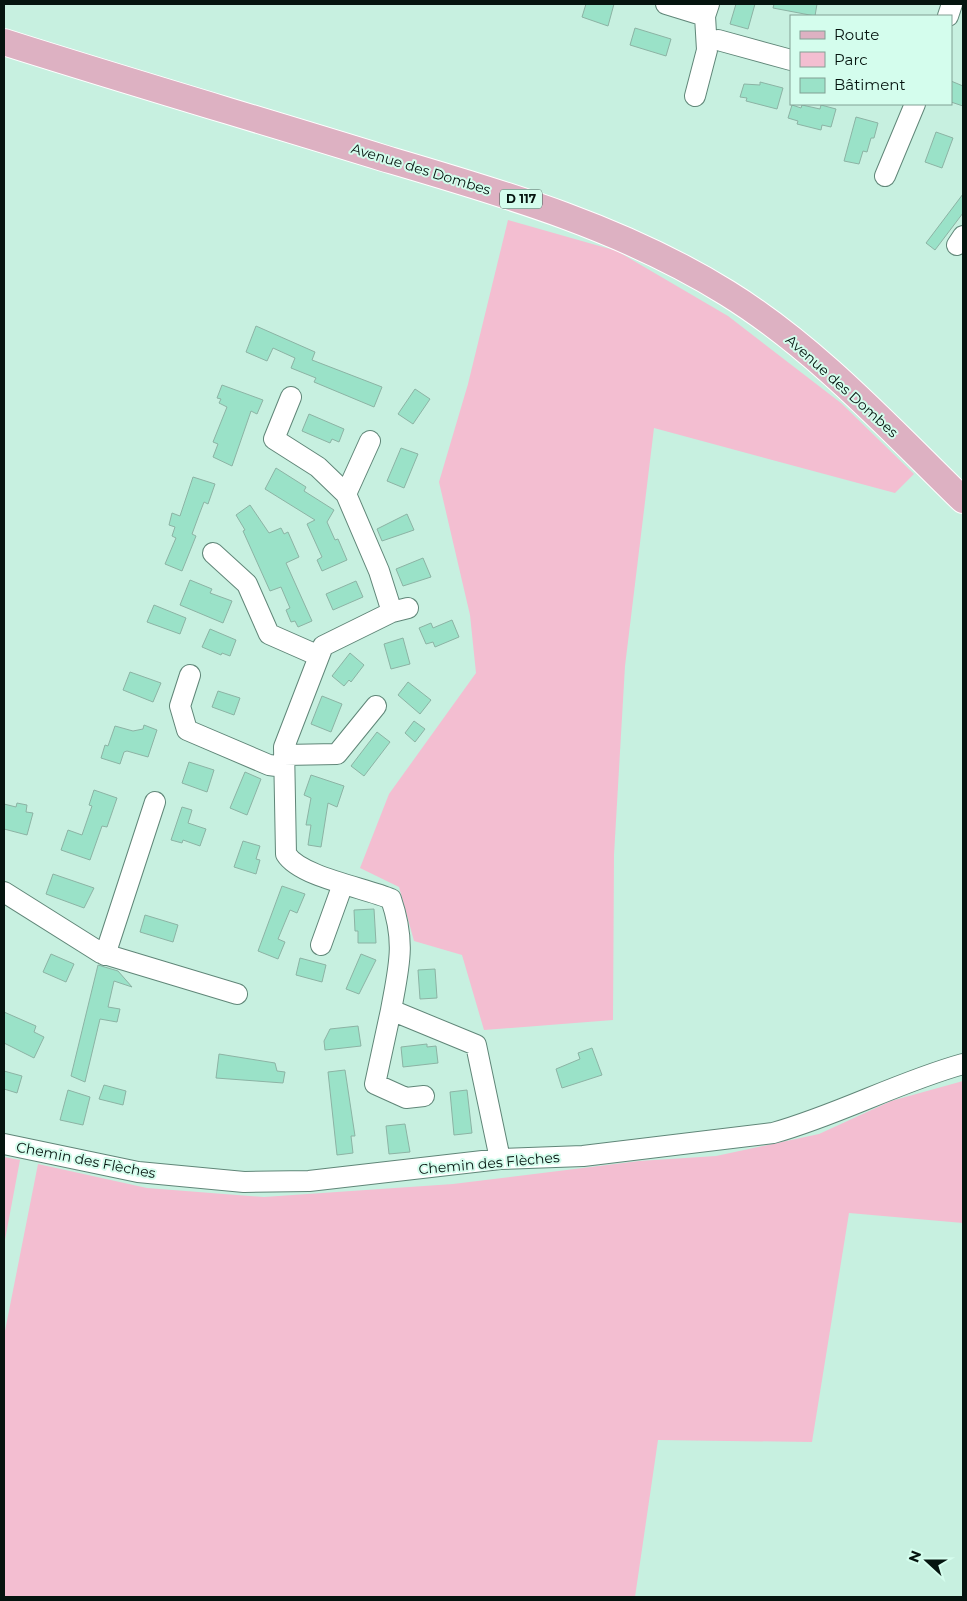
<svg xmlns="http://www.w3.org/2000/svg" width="967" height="1601" font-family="Montserrat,sans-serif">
	<rect width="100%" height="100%" fill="#c7f0e0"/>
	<path fill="#f3bed1" d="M508,220L617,251L728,316L841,403L914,474L895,493L654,428L625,666L614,855L613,1020L484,1030L462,955L414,941L399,887L360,868L389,794L476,673L470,615L439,482L468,384Z
		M963,1081V1223L849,1213L812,1442L658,1440L635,1597H4V1336L38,1164L147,1188L264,1197L453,1184L639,1161L716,1156L819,1134L891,1101Z
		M4,1157L20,1160L4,1245Z"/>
	<path fill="#9ae2c8" stroke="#8cb3a4" d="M586,4H614L608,26L582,17Z
		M736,4H755L748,29L730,24Z
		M774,4H817L815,16L773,8Z
		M635,28L671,39L666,56L630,45Z
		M951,81L963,86V106L951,102Z
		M760,82L783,88L777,109L746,101L747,98L740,97L744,84L760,85Z
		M792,105L801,108L802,105L820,109L821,105L836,109L831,127L822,125L821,130L797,124L798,121L788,118Z
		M856,117L878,123L874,138H871L867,152L863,151L859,164L844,161Z
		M936,132L953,138L942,168L925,162Z
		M963,194V213L935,250L926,243Z
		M256,326L315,352L312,360L382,387L374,407L314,382L316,378L291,368L295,358L273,348L267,361L246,352Z
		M222,385L263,400L257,414L251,411L232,466L213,457L218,444L213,442L227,407L219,403L221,399L217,398Z
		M415,389L430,399L413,424L398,414Z
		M309,414L344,429L339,442L332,439L330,443L302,431Z
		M401,448L418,454L404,488L387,481Z
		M276,468L306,487L304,491L334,510L327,522L335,540L338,539L347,560L322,571L317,560L322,557L307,524L315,520L265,489Z
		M193,477L215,484L208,504L204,502L199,515L192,534L196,536L182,571L165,564L176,538L172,536L175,527L169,525L172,513L180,516Z
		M250,505L269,533L281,528L284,534L288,532L299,557L286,563L312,621L298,627L295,621L291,622L286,610L290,608L281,587L270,591L243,531L245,530L236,515Z
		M407,514L414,530L382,541L377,529Z
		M423,558L431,577L403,586L396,569Z
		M190,580L212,589L210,593L232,601L223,623L180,605Z
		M356,581L363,597L333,610L326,594Z
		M154,605L186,618L180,634L147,622Z
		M452,620L459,637L435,647L433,642L426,644L419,628L431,623L433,628Z
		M210,629L236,640L230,656L222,653L221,655L202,647Z
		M403,638L410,664L391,669L384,644Z
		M350,653L364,665L351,682L349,680L344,686L332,676Z
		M130,672L161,683L153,702L123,690Z
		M408,682L431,700L420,714L398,695Z
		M218,691L240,698L234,715L212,707Z
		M322,696L342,704L331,732L311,724Z
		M414,721L425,729L415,742L405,733Z
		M144,725L157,730L148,757L127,751L124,752L120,764L101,758L105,745L108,746L115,726L133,731L143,729Z
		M377,732L390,742L364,776L351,766Z
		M189,762L214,770L207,792L182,783Z
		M245,772L261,779L247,815L230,808Z
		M311,775L344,786L337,807L328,803L321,847L308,845L311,825H306L311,798L304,795Z
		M94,790L117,798L107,827L102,826L90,860L61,850L68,830L82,835L92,806L89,805Z
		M17,803L27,805L26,812L33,813L27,835L4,829V804L16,807Z
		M182,807L192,810L188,823L206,829L200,846L183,840L182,843L171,840Z
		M243,841L260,846L256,859L260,860L256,874L234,867Z
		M53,874L94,888L84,908L46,894Z
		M282,886L305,894L297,913L290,910L278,939L285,942L278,959L258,951Z
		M374,909L376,943H358V931H355L354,910Z
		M145,915L178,925L173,942L140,932Z
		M51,954L74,964L66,982L43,972Z
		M361,954L376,960L359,994L346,989Z
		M300,958L326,965L322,982L296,975Z
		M98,965L118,971L132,987L114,981L108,1007L120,1009L117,1022L100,1019L85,1082L71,1076Z
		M435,969L437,998L420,999L418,970Z
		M4,1012L36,1026L34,1032L44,1037L34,1058L4,1043Z
		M358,1026L361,1046L325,1050L324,1041L330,1029Z
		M427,1044V1047L436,1046L438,1063L403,1067L401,1047Z
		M592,1048L602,1075L562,1088L556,1069L580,1059L578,1053Z
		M219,1054L275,1063L277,1071L285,1072L283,1083L216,1078Z
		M345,1070L355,1136H351L353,1153L337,1155L328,1072Z
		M4,1071L22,1076L17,1093L4,1089Z
		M104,1085L126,1091L123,1105L99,1099Z
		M68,1090L90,1097L83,1125L60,1120Z
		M467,1090L472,1133L454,1135L450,1092Z
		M405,1124L410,1152L389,1154L386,1126Z"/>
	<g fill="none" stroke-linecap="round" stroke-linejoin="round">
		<g stroke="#608678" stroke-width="22">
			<path id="minor" d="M666,4L705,16
				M948,16L952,4
				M707,42L718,40L791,60
				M695,96L707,50L705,16L709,4
				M885,176L915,104
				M957,245L963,236
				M291,397L274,439L318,467L346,494L379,571L392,612
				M346,494L370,441
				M213,553L247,584L269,634L319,656
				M408,608L392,612L323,646L284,747L286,854C300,877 366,888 391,899C406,943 399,966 391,1010L476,1045L500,1159
				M190,675L180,706L187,730L269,765L284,767
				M284,755L337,754L376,706
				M4,892L101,953L237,994
				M321,945L343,884
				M105,955L155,802
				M391,1010L375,1084L406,1098L424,1096
				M4,1144L138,1172L244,1182L309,1181L500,1159L583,1156L773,1133C838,1115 898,1082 963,1064"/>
		</g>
		<g stroke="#fff" stroke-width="28">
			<path id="major" d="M4,42C130,82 257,119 383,158C502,193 621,227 727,293C816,348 889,428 963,500"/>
		</g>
		<use href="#minor" stroke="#fff" stroke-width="20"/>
		<use href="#major" stroke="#ddb1c2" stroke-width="26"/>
	</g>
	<g text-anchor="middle" stroke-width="4" stroke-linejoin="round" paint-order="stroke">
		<rect fill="#d4fded" stroke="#435a52" stroke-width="1" x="500" y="189.5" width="42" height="19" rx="4"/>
		<g font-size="12" font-weight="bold" fill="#05140f">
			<text x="521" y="203">D 117</text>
		</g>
		<g font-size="14" fill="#05140f" stroke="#d4fded">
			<text transform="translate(421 169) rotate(17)" y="5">Avenue des Dombes</text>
			<text transform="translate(842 386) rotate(42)" y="5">Avenue des Dombes</text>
			<text transform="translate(86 1160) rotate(11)" y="5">Chemin des Flèches</text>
			<text transform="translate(489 1163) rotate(-5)" y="5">Chemin des Flèches</text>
		</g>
	</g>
	<rect width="967" height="1601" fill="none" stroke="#05140f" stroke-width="10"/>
	<rect x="790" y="15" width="162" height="90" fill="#d4fded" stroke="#81a094"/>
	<rect x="800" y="31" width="25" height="8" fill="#ddb1c2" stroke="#81a094"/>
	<text x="834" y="40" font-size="15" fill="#05140f">Route</text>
	<rect x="800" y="52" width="25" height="15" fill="#f3bed1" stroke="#81a094"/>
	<text x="834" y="65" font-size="15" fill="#05140f">Parc</text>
	<rect x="800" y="78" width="25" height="15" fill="#9ae2c8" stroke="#81a094"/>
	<text x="834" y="90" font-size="15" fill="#05140f">Bâtiment</text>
	<g transform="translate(927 1561) rotate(291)" stroke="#d4fded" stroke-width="4" paint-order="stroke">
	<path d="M0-4L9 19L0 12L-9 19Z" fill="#05140f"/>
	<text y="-8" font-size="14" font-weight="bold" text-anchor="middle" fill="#05140f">N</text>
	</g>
</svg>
